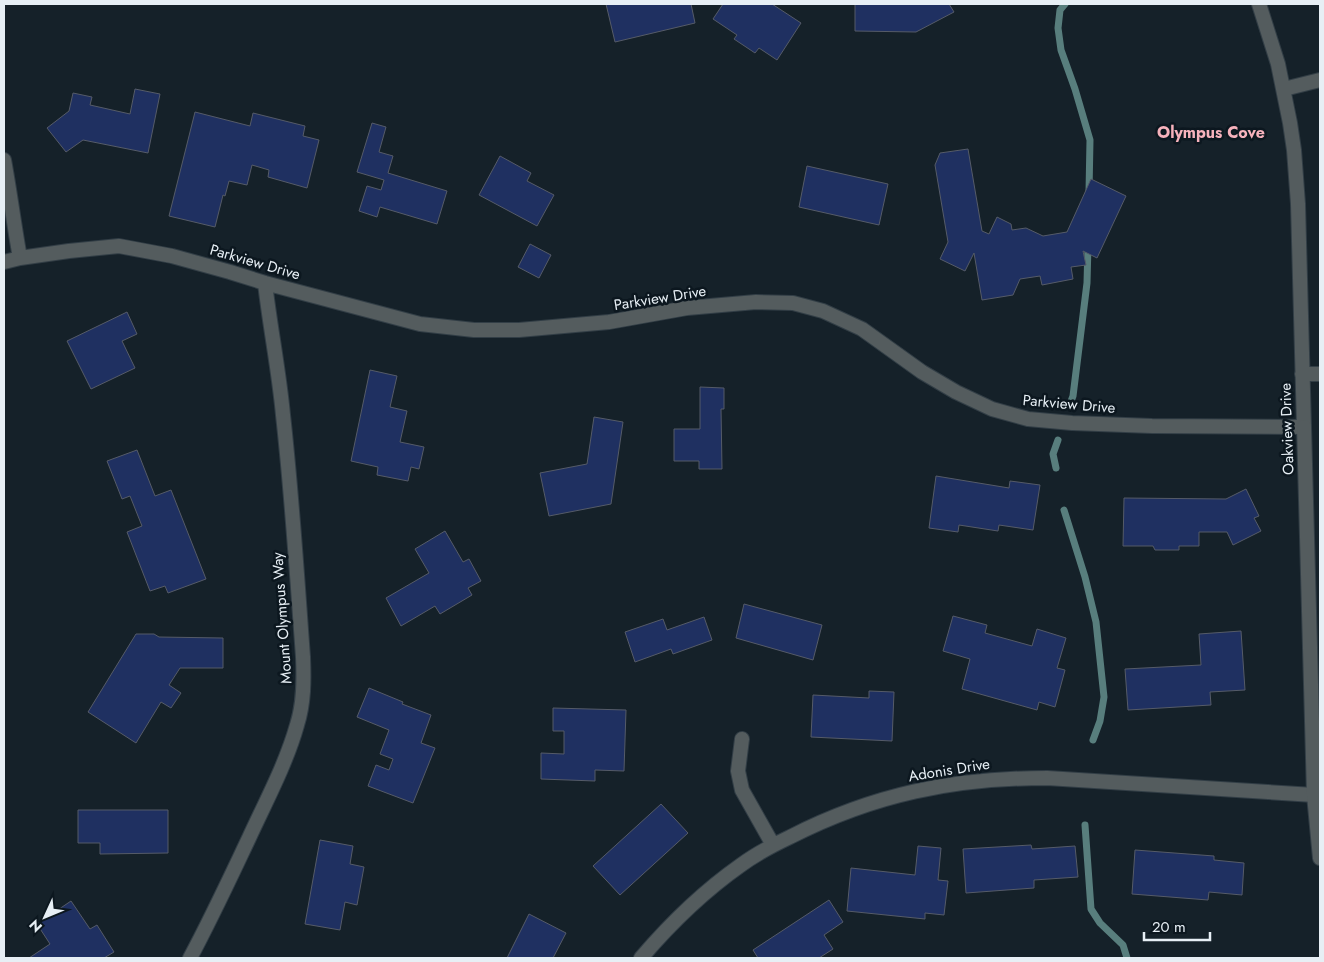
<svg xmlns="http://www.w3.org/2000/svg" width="1324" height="962" font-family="Jost,sans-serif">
	<rect width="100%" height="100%" fill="#152129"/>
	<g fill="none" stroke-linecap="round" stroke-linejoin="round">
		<path stroke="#587e7d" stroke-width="7" d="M1065,4L1060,10L1058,28L1061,50L1075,89L1090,140L1089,192
			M1070,404L1073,396L1087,283L1088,245
			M1056,468L1053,454L1058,440
			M1064,510L1085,577L1096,622L1104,697L1100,721L1093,740
			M1085,825L1091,909L1100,923L1123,945L1127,958"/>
	</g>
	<path fill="#1f3061" stroke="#555b68" d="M606,4H691L695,23L615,42Z
		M723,4H772L801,23L777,60L759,48L755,53L734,39L737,35L713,19Z
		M855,4H949L954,12L916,32L855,31Z
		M135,89L160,94L148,153L83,140L66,152L47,128L69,111L73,93L92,97L90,105L130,114Z
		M195,112L250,126L253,113L305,126L303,136L319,140L307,188L268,177L269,170L252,165L247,185L229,181L225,196L223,195L215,227L169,216Z
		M372,123L386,127L379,152L393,156L388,173L447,191L437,224L380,207L377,217L359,211L367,186L381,190L384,180L357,172Z
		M968,149L982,231L989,234L997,217L1011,224L1012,230L1026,228L1043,236L1067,232L1091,179L1126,196L1097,258L1083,251L1086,265L1071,267L1073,279L1042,285L1040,276L1020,279L1013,295L982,300L974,253L965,271L940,259L948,242L935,165L940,153Z
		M500,156L531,173L527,181L554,195L537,226L479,195Z
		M807,166L888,184L879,225L799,207Z
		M530,244L551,255L539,278L518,267Z
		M127,312L137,334L122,341L135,368L91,389L67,341Z
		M370,370L397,376L390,407L407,411L400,442L424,447L419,469L411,467L408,481L377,475L378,467L351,461Z
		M700,387L724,388V409H721L722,469H699V461H674V429H700Z
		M594,417L623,422L611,504L549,516L540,473L587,464Z
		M137,450L155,496L171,490L206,579L168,593L165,586L150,591L127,532L142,526L130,496L122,499L107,461Z
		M936,476L1009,488L1010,481L1040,485L1033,530L999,525L998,531L959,525L958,532L929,528Z
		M1246,489L1259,516L1254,518L1261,531L1233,545L1227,532H1199V546H1179V550H1155L1153,546H1123L1124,498L1226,499Z
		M445,531L463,562L469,559L481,581L468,588L472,595L440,614L435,606L401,626L386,598L429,573L415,549Z
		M744,604L822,625L813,660L736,638Z
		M953,616L987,625L985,633L1032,646L1037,629L1066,638L1057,668L1065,670L1055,707L1039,702L1037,710L962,689L970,659L943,651Z
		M704,617L712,640L673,654L671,649L635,662L625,632L663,619L667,630Z
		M1241,631L1245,690L1210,692L1211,705L1128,710L1125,669L1201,665L1199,634Z
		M136,634H154L159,637L223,638V668H180L169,685L181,693L171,708L161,702L136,743L88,712Z
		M369,688L403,702L402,704L431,715L421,743L435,748L413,803L368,786L376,765L389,770L393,759L380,754L389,730L357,717Z
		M869,691L894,692L892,741L811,737L813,695L869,698Z
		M553,708L626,710L624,771L595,770V781L541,779V753L564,754V731H553Z
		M661,804L688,833L620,895L593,866Z
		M78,810H168V853L100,854V843H78Z
		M320,840L353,846L350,864L364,867L357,905L345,902L340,930L305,924Z
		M1031,845L1032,849L1075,846L1078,877L1034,880V888L966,893L963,849Z
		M918,846L941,848L938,880L948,881L944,915L925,913V919L847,911L851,868L915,875Z
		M1135,850L1214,856V860L1244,863L1242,895L1209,892L1208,900L1132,894Z
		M829,900L843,922L824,935L833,949L819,958H758L753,950Z
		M71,901L90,929L97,925L114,952L104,958H29L50,944L37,924Z
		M529,914L566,933L553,958H507Z"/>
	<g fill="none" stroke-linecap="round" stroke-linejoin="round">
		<g stroke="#323e46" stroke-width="16">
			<path id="minor" d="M1284,89L1320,80
				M4,160C10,192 14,225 20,258
				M4,262L20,258L69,251L119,246L172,256L230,272L265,283L420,324L474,330H519L609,322L687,308L756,302L793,303L823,311L862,329L922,372L956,392L992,409L1028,419L1072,423L1152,426L1304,427L1298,204L1294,150L1290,123L1278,64L1259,4
				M1302,374H1320
				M742,739L738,771L742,790L773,845
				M190,958C211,919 230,878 249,838C266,801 286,764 297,725C304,703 304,680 303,657C297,576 292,495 283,415C279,371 270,327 265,283
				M641,958C670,924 704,891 741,865C756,854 773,845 790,837C874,794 954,778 1047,778L1314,795"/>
		</g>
		<g stroke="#323e46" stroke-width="16">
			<path id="tertiary" d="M1304,427L1314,795L1320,858"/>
		</g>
		<use href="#minor" stroke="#545c5e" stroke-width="14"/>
		<use href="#tertiary" stroke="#545c5e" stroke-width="14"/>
	</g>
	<g text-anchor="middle" stroke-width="5" stroke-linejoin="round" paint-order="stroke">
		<g font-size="15" fill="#e7eff5" stroke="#0c171f">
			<text transform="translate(255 262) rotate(16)" y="5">Parkview Drive</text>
			<text transform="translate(660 298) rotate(-9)" y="5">Parkview Drive</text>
			<text transform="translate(1069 404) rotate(5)" y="5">Parkview Drive</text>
			<text transform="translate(1287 429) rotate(-92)" y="5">Oakview Drive</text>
			<text transform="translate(282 618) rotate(-94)" y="5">Mount Olympus Way</text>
			<text transform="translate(949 770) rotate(-9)" y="5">Adonis Drive</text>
		</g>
		<g font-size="16" font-weight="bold" fill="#f6b2bc" stroke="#0c171f">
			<text x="1211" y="138">Olympus Cove</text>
		</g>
	</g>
	<rect width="1324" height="962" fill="none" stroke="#e7eff5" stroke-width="10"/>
	<g transform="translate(45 917) rotate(226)" stroke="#0c171f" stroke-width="4" paint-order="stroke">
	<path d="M0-4L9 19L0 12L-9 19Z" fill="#e7eff5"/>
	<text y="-8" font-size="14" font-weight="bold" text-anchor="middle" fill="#e7eff5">N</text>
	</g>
	<path d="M1144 932v8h66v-8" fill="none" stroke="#e7eff5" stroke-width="2.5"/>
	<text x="1152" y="932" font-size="15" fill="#e7eff5" stroke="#0c171f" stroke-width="4" paint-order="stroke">20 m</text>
</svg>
